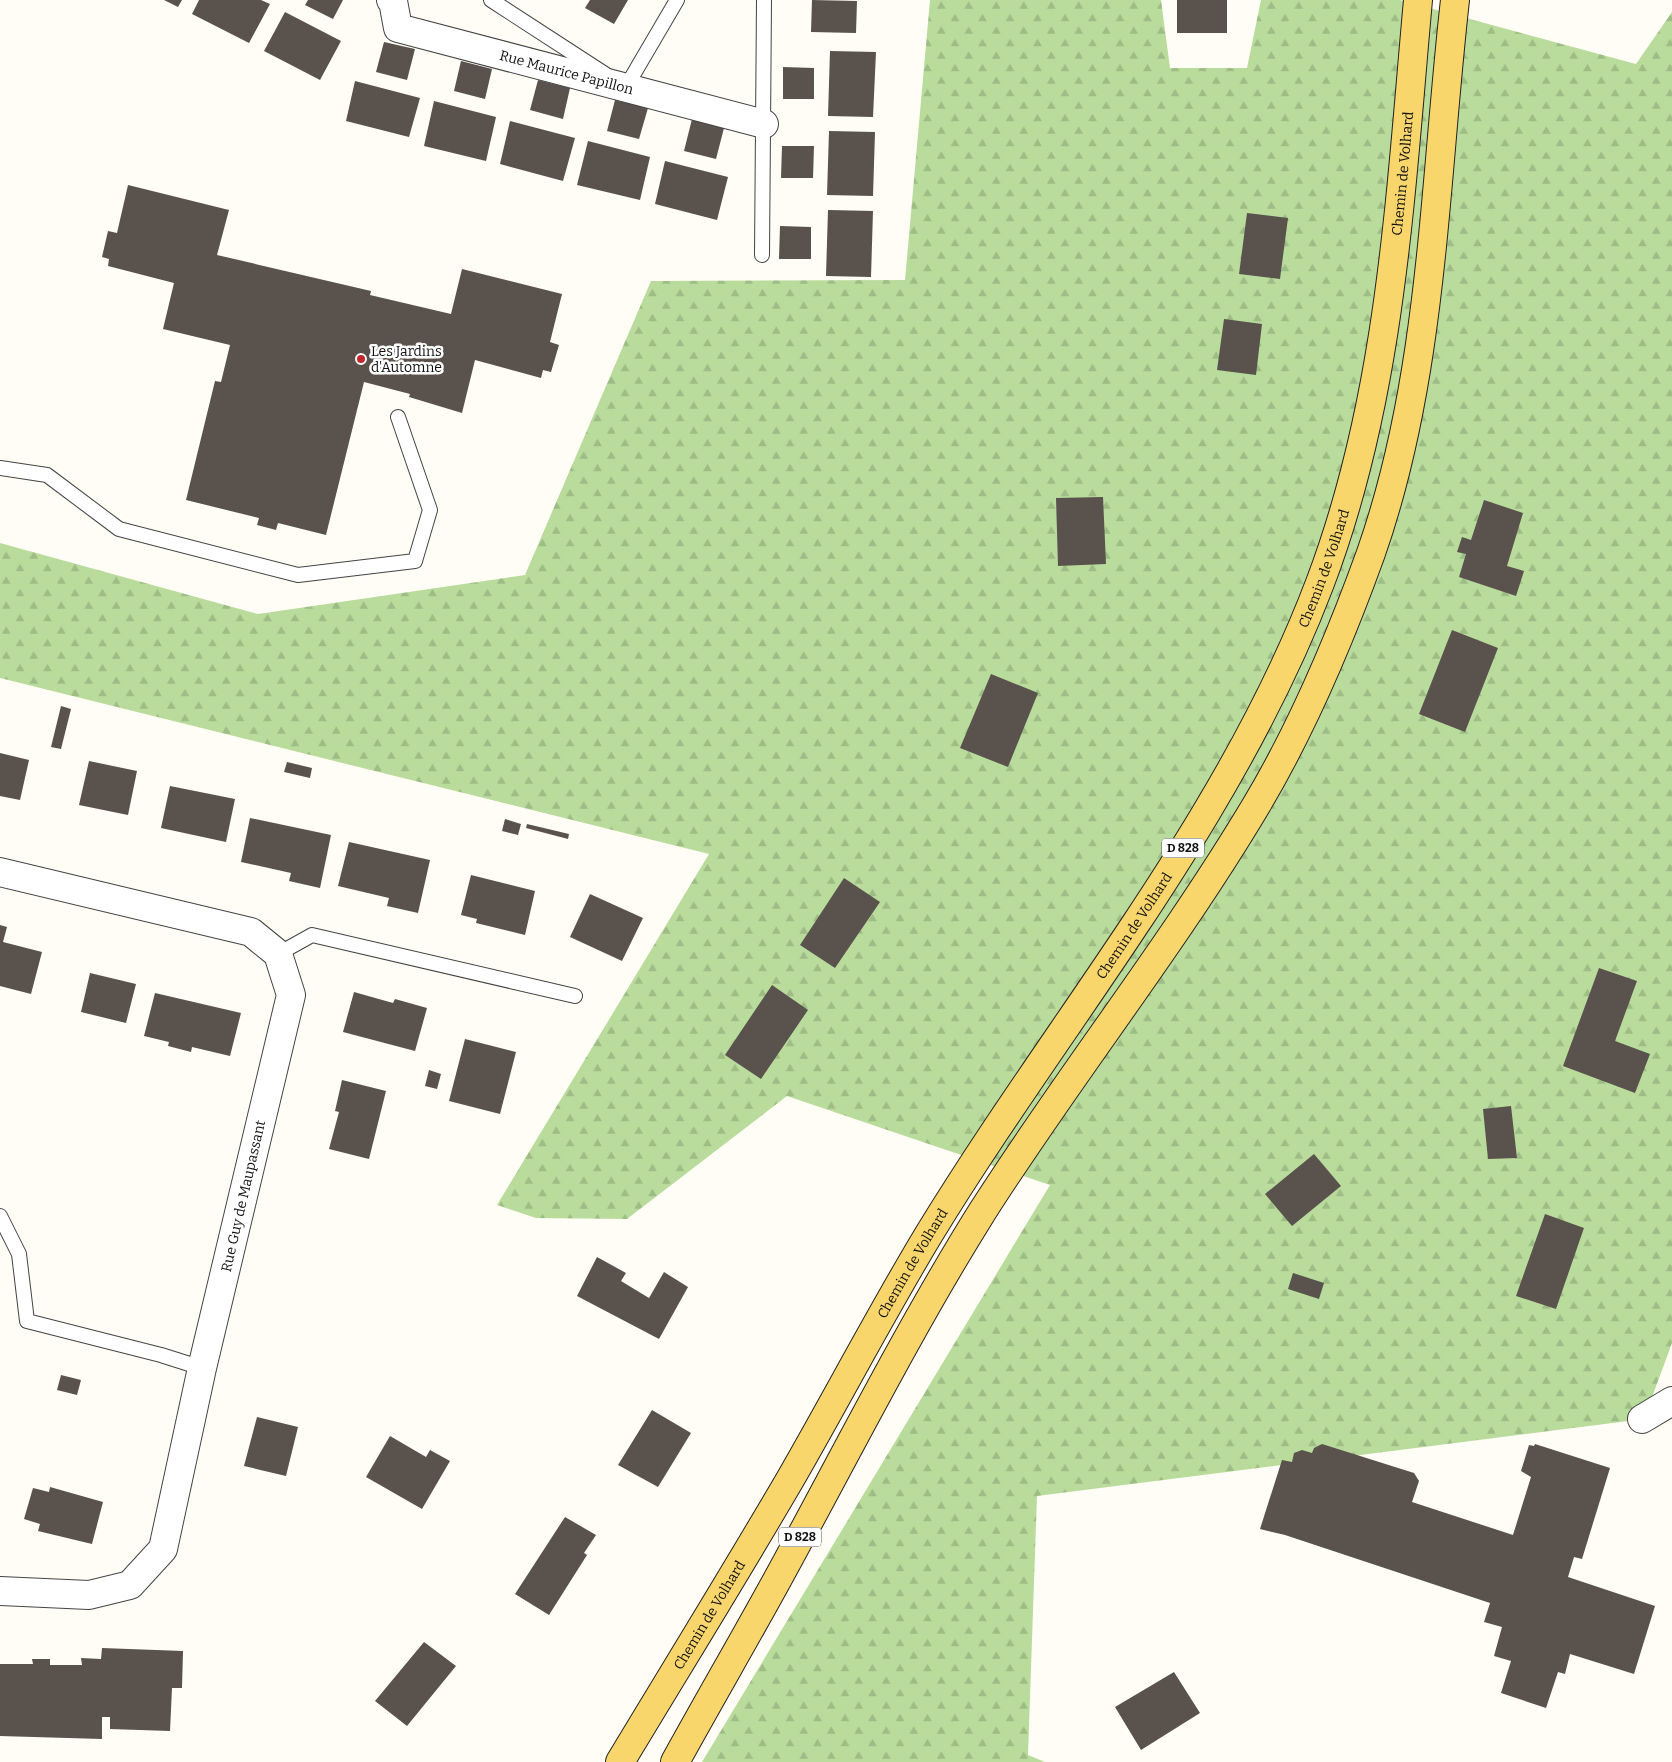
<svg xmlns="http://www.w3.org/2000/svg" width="1672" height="1762" font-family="Bitter,serif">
	<defs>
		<pattern id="forest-firs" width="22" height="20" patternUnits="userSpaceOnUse" patternTransform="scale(1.25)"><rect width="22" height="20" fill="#b9dc9c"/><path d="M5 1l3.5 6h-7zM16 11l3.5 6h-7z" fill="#9ebc85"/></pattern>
	</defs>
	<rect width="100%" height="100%" fill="#fffdf5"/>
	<path fill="url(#forest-firs)" d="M930,0H1161L1170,68H1247L1261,0H1400L1636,64L1672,12V1343L1644,1419L1037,1496L1028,1755L1045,1762H702L1050,1185L787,1096L627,1219L536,1218L497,1205L709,854L0,678V543L258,614L525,575L651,281L905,280Z"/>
	<path fill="#5a524d" d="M164,0H182L178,7Z
		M199,0H261L270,4L249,43L192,14Z
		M308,0H343L333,19L305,5Z
		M590,0H628L614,24L585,8Z
		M812,0L857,1L856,33L811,32Z
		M1177,0H1227V33H1177Z
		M285,12L341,41L320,80L264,51Z
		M384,42L415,49L407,80L376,72Z
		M830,51L876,52L873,117L828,116Z
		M461,61L492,69L485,99L454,91Z
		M783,67L814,68V99H783Z
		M538,80L570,88L563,119L530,110Z
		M355,81L420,98L409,137L346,121Z
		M615,100L648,108L639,139L607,131Z
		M434,101L496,117L486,161L424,146Z
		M692,119L724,128L716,159L684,151Z
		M510,121L575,138L563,181L500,164Z
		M829,131L875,132L873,196L827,195Z
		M588,141L650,157L640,200L577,185Z
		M782,146H814L813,178H781Z
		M665,161L728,177L717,220L655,204Z
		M128,185L229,210L217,255L371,291L370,295L451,314L462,269L562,294L550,342L559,345L551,372L543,370L541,378L475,360L462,413L409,397L410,394L364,382L326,535L278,523L276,530L257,525L259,518L186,500L215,381L221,382L230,345L163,329L174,283L108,266L109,259L102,257L108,231L117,233Z
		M828,210L873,211L871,277L826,276Z
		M1247,213L1288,218L1280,279L1239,274Z
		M780,226L811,227V259H779Z
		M1224,319L1262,324L1256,375L1217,370Z
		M1103,497L1106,564L1058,566L1056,498Z
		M1484,500L1523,513L1507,566L1524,571L1516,596L1459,577L1466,554L1457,552L1462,537L1471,540Z
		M1452,630L1498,648L1465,732L1419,714Z
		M991,674L1038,693L1008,767L960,748Z
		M61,706L71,709L61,749L51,747Z
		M0,753L29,760L20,800L0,796Z
		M89,761L137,771L128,815L79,805Z
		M287,762L312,768L310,778L284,772Z
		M170,786L235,799L226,842L161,828Z
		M250,818L331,835L320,888L289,881L291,873L241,862Z
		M505,819L521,824L518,835L502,831Z
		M527,824L569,834L568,839L526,828Z
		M349,842L430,860L418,913L387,906L389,898L338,886Z
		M471,875L535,891L525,935L476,923L477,919L461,915Z
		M844,878L880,902L835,968L800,945Z
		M590,894L643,918L622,961L570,937Z
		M0,925L7,927L3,942L42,952L31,994L0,986Z
		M1599,968L1637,981L1615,1041L1650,1054L1635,1093L1563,1066Z
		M90,973L136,984L126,1023L81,1012Z
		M772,985L808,1010L761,1079L725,1055Z
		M354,992L393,1003L395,999L427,1008L415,1051L343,1032Z
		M155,993L241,1013L230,1056L192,1047L191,1052L168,1046L169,1042L144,1036Z
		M465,1039L516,1052L500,1114L449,1101Z
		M429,1070L441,1074L437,1089L425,1086Z
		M342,1080L386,1091L369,1159L329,1149L339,1112L335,1111Z
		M1511,1106L1517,1158L1488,1159L1483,1109Z
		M1314,1154L1341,1186L1292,1226L1265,1194Z
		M1545,1214L1584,1228L1556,1309L1516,1296Z
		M597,1257L626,1273L621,1281L649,1298L664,1272L688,1287L659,1339L577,1296Z
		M1293,1273L1324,1283L1319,1299L1288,1289Z
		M61,1375L81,1380L77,1395L57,1390Z
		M652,1410L691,1433L658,1487L618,1465Z
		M257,1417L298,1427L286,1476L244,1466Z
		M390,1436L426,1457L430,1450L450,1461L422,1509L366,1477Z
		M1322,1444L1414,1473L1419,1481L1412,1502L1513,1535L1531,1477L1521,1471L1529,1445L1534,1446L1535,1444L1610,1468L1582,1559L1574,1557L1568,1577L1655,1606L1634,1674L1570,1654L1565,1674L1558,1672L1546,1708L1501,1693L1511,1661L1494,1656L1502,1627L1484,1622L1490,1603L1285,1535L1260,1529L1282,1460L1292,1462L1294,1453L1302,1450L1312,1453L1314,1448Z
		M50,1487L103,1502L92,1544L38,1531L40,1524L24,1519L33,1488L49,1492Z
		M565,1517L596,1535L584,1553L587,1555L549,1615L515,1594Z
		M424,1642L456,1666L407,1726L375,1701Z
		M102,1648L183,1651L182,1688H172L170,1731L110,1729V1717H102V1739L0,1736V1664H33L32,1659H50V1665H82L81,1658L101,1659Z
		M1174,1672L1200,1713L1141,1750L1115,1707Z"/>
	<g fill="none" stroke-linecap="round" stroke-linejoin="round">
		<g stroke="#444" stroke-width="16">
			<path id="service" d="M491,0L605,74
				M623,86L626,87L677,0
				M762,255L764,0
				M0,468L47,475L119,529L298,575L415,561L430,510L398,417
				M278,954L312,935L575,996
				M0,1216L19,1254L27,1321L161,1355L202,1368"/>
		</g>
		<g stroke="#444" stroke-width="30">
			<g id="minor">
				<path id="s1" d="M391,0L393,1L398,28L764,124"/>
				<path d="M0,872L251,932L278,954L291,995L202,1368L163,1549L130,1585L89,1595L0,1591"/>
				<path d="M1642,1419L1672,1401"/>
			</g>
		</g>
		<g stroke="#222" stroke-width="30">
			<g id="primary">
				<path id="s2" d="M620,1762C676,1669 733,1577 788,1483C836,1400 880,1315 929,1234C1061,1018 1230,821 1320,583C1391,396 1400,197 1418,0"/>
				<path d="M675,1762C708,1702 743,1642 776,1582C844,1458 907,1332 982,1212C1070,1074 1173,945 1257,804C1304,725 1340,639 1371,553C1433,376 1434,185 1455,0"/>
			</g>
		</g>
		<use href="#service" stroke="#fff" stroke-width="14"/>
		<use href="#minor" stroke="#fff" stroke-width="28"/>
		<use href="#primary" stroke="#f9d66b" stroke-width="28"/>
	</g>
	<circle fill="#c4262e" stroke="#fff" stroke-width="2" cx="361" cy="359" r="5"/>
	<g text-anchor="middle" stroke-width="5" stroke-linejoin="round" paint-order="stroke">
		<g fill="#fff" stroke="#585858" stroke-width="1">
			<rect x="1162" y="838.5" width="42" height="19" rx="4"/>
			<rect x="779" y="1527.5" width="42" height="19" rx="4"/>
		</g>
		<g font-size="12" font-weight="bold" fill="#111">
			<text x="1183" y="852">D 828</text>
			<text x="800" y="1541">D 828</text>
		</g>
		<g font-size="14" fill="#111" stroke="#fff">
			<text dy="5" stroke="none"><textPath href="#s1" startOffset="204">Rue Maurice Papillon</textPath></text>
			<text dy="5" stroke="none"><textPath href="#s2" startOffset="1792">Chemin de Volhard</textPath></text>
			<text dy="5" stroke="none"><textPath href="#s2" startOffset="1388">Chemin de Volhard</textPath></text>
			<text dy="5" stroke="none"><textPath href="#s2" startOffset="982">Chemin de Volhard</textPath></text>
			<text transform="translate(243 1196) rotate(-77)" y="5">Rue Guy de Maupassant</text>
			<text dy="5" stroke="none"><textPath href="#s2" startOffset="578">Chemin de Volhard</textPath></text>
			<text dy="5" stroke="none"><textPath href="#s2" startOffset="172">Chemin de Volhard</textPath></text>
		</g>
		<g font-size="14" fill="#111" stroke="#fff" text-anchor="start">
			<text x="371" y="356">Les Jardins<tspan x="371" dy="16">d'Automne</tspan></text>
		</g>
	</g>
</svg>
